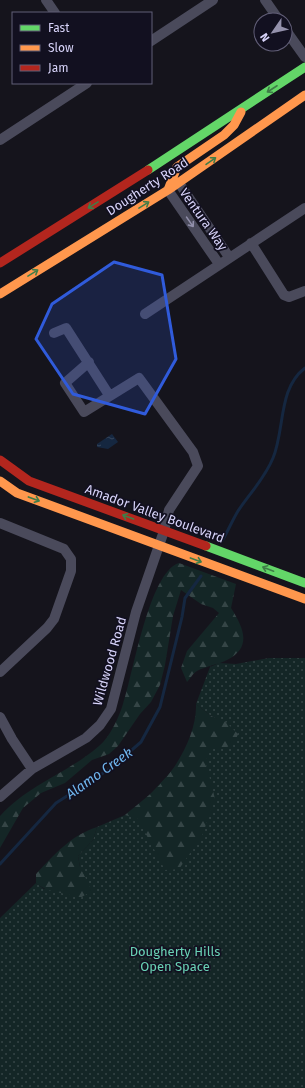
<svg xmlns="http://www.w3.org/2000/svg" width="305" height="1088" font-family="'Fira Sans',sans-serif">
	<defs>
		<pattern id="grass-dots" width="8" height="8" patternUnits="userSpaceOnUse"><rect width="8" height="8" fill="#142626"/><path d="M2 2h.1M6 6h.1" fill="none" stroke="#354546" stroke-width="1.8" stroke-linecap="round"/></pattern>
		<pattern id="forest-firs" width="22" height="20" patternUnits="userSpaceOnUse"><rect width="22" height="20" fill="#142626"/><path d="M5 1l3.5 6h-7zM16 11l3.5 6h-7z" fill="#354546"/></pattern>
		<pattern id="water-ripples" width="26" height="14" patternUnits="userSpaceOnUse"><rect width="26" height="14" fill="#152740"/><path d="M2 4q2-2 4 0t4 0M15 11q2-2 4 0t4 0" fill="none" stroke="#36455c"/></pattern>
	</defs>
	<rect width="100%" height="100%" fill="#15141c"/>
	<path fill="url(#grass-dots)" d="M269,658H305V1088H0V918L36,883L44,889L80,867L78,856L93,840L97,827L125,815L130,816L219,720L211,716L196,704L210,667L219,663L236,664Z"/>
	<path fill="url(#forest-firs)" d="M179,563L236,584L231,608C243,627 253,647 227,660C217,665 206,666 197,671C193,673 190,679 187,682L181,668L187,651L219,613L213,608L201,604L181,590L173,616L165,665L160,685L151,702L140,714L118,746L109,754L92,760L65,783L41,793L23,808L0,848V816C29,784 68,773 99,746C110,737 119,717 123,704C133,675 149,572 179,563Z
		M196,704L211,716L226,722L238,734L234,744L227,747L209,748L206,763L215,799L202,836L179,869L165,870L138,819L125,815C138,804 153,793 164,780C181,761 197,730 196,704Z
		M97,827L93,840L78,856L80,867L92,891L80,898C66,892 49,894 36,883V874C55,854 70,836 97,827Z"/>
	<path fill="url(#water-ripples)" d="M112,434L118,442L108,449L97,447V444Z"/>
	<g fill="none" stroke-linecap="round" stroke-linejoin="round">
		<path stroke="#152740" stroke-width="3" d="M222,541C228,531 232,521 238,511C250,493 265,478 273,458C285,429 278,388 305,368
			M0,864L56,803L111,768L141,742L160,707L182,617L185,598L201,576"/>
		<path stroke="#4a4a5b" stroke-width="10" d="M46,0L55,13
			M265,0L279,20
			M285,29L305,57
			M151,41L213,0
			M0,140L87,83
			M179,183L229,257
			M168,190L219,264
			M251,243L284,295L289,297L305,291
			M145,314L305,208
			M54,333L66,328L109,395
			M0,523L64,549L71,559V571L54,619L47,628L0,672
			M0,717L12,739L32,769
			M0,797L32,769L86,738L100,725L111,709L136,612L164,531L169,510L198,466L193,452L139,378L84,412L65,383L89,362"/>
		<path stroke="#63d668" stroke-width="9" d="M148,170L305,67
			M206,546L305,583"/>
		<path stroke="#ff974d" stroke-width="9" d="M168,190L177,167L224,135L234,125L241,112
			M0,294L168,190L305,95
			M0,481L17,493L305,599"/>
		<path stroke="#b3261e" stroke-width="9" d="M0,263L148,170
			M0,460L29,481L206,546"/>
	</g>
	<defs><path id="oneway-shaft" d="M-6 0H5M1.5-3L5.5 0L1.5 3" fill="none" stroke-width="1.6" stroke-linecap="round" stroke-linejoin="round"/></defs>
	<g stroke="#3f7d48">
		<use href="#oneway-shaft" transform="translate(272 89) rotate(147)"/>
		<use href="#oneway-shaft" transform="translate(211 161) rotate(-35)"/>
		<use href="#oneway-shaft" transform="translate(93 205) rotate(148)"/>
		<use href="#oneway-shaft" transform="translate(144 205) rotate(-32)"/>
		<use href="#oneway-shaft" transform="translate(33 273) rotate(-32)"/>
		<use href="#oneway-shaft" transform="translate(34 499) rotate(20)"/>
		<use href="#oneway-shaft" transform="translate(128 517) rotate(-160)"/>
		<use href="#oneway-shaft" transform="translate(196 560) rotate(20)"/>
		<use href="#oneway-shaft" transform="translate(268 569) rotate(-159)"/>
	</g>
	<use stroke="#918faa" href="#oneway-shaft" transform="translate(190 222) rotate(55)"/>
	<path fill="#305bdb" fill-opacity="0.2" stroke="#305bdb" stroke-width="3" stroke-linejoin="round" d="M114,262L162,275L176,359L145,414L73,394L36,339L52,304Z"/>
	<g text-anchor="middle" stroke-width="3.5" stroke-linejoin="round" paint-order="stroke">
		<g font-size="13" fill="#d8d4fa" stroke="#121020">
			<text transform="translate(147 186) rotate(-33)" y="5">Dougherty Road</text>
			<text transform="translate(204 219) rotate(55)" y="5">Ventura Way</text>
			<text transform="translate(155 513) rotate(20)" y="5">Amador Valley Boulevard</text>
			<text transform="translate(109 661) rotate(-74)" y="5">Wildwood Road</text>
		</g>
		<g font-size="13" fill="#69d1b4" stroke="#121020">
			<text x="175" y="956">Dougherty Hills<tspan x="175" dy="15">Open Space</tspan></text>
		</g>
		<g font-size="14" font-style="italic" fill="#6fb5ed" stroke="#121020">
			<text transform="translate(99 773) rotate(-35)" y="5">Alamo Creek</text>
		</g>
	</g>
	<rect x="12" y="12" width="140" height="72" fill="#121020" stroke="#615e77"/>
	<rect x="20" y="25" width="20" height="6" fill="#63d668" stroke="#615e77"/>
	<text x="48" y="32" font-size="12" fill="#d8d4fa">Fast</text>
	<rect x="20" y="45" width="20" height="6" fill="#ff974d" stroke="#615e77"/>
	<text x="48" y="52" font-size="12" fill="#d8d4fa">Slow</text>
	<rect x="20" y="65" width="20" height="6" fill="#b3261e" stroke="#615e77"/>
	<text x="48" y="72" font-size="12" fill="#d8d4fa">Jam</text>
	<g transform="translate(273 32) rotate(236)"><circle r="19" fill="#121020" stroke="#615e77"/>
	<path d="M0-3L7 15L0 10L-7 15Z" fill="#9491ac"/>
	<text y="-6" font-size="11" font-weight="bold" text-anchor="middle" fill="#d8d4fa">N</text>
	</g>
</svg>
